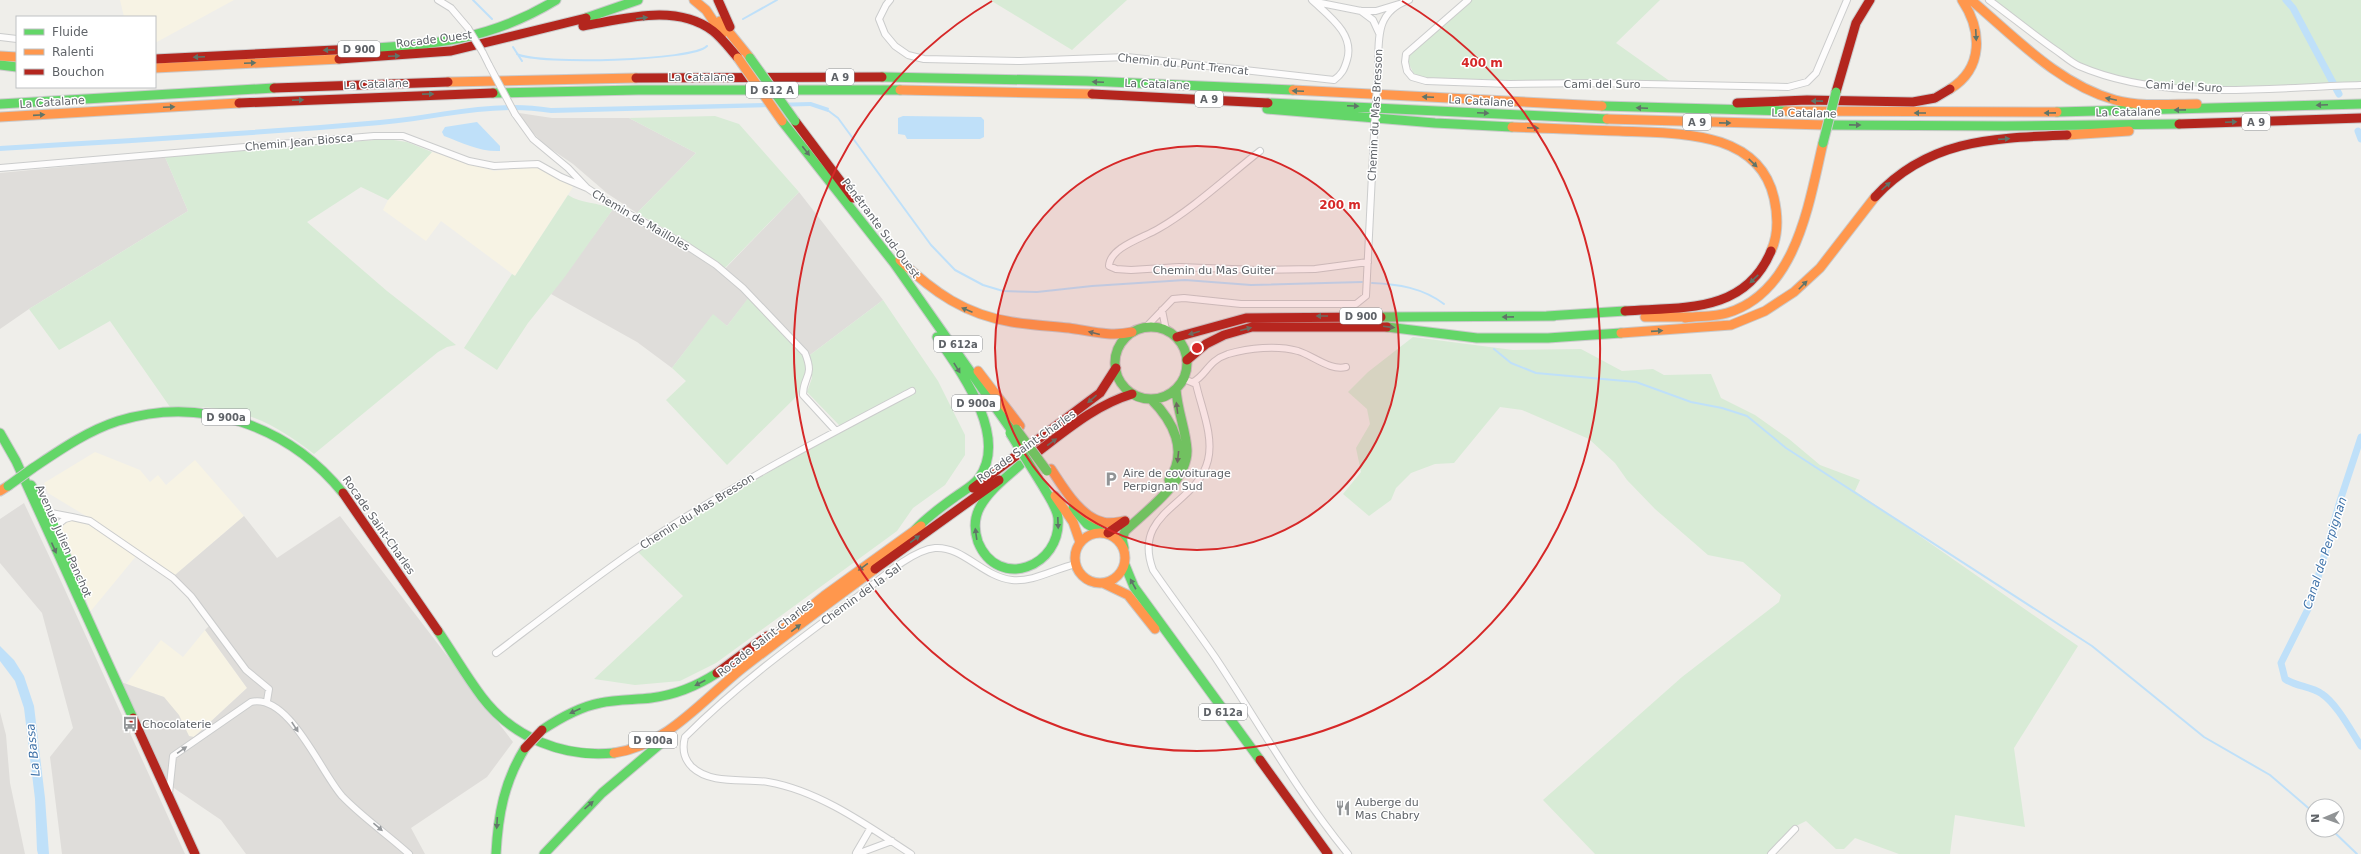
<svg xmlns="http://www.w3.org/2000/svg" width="2361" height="854" font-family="'DejaVu Sans',sans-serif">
	<rect width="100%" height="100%" fill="#efeeea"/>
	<path fill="#f7f3e4" d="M120,0H234L155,43V17H124Z
		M432,152L494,171L533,167L545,171L573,187L515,276L441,221L426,241L383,210L388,200Z
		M95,452L140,470L150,482L158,475L166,485L195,460L244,516L175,575L114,533L48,493L44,483Z
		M71,519L87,524L137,555L90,612L85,593L62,532L63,523Z
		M205,630L247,688L194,737L189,736L164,697L126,684L161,640L183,657Z"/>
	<path fill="#dfddda" d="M519,113L552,118H629L696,153L637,213L608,194L573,164L545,145L526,126Z
		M165,157L188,211L29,309L0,329V173Z
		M799,192L883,300L810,355L752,294L727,326L713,315L672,368L637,342L551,294L613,209L682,246L721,273Z
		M24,503L60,579L185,854H62L50,757L73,728L42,613L0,563V519Z
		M244,516L277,558L340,516L513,742L487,777L411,828L425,854H246L221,820L168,784L121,682L164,697L179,715L189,736L194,737L247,688L205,630L209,626L189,597L175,583V575Z
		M0,712L6,735L10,783L25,854H0Z"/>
	<path fill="#d8ebd6" d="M990,0H1127L1072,50Z
		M1470,0H1660L1616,43L1671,82L1511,81L1426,78L1414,74L1408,62L1409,55Z
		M1994,0H2361V82C2282,84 2151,100 2079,63C2053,50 2019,19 1994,0Z
		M715,116L739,124L799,192L725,268L683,239L637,213L696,153L629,118Z
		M387,139L407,142L432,152L388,200L361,187L307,222L387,291L456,345L447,347L438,352L314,454C287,433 260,416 226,410C208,406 188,408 170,407L110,321L59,350L29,309L188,211L165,157Z
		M568,195C582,204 597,202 613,209L564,278L528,323L497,370L464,348L512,274L515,276Z
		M749,297L803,354L807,366L798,395L727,465L666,400L686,381L672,368L713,314L727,326Z
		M883,300L938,381L965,435V455L945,485L913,508L897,531L716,663L680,681L635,685L594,679L683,596L638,552L723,498L838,433L839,425L807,392L812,378L810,355Z
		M1413,337L1513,350L1581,349L1622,371L1653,369L1664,375L1711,374L1721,398L1755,415L1789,439L1820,465L1860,480L1855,491L2078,646L2014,748L2025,827L1955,815L1950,854H1899L1855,838L1844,849H1836L1806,821L1792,828L1767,854H1595L1543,800L1682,677L1779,602L1781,595L1743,562L1708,555L1655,509L1627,480L1615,463L1589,439L1522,410L1500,407L1454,463L1435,464L1411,473L1396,488L1391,500L1369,516L1343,494L1361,472L1356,448L1370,424L1367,409L1348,392L1368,372Z"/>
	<path fill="#bfe0f9" d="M811,102L829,108L828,112L810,106L551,113C493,103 437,120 380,125C254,136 127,143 0,151V146C127,138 254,131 380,120C438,115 494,98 551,108Z
		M903,116L981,117L984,120V137L980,139H907L905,135L898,134V118Z
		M477,122L500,146V151C480,152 463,143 444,136L442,132L445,127Z
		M0,646L14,660L24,676L34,706L45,798L49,854H38L37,850L35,799L24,708L15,681L0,661Z"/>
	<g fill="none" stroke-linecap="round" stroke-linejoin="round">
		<path stroke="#bfe0f9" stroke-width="2" d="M473,0L492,19
			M743,19L777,0
			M513,47L522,61
			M517,54C538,65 694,61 707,46
			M826,109L838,118L931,245L955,270L983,285L1003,291L1037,292L1092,286L1185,280L1251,285L1362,282
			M1372,283C1398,284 1423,288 1444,304
			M1494,349L1511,363L1536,373L1636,382L1691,402L1722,408L1747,416L1786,448L2092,646L2204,737L2270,775L2313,812
			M2332,830L2357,854"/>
		<path stroke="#bfe0f9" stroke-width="7" d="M2286,0L2293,8L2339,94
			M2358,131L2361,139
			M2361,437L2340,501L2310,605L2281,663L2285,679C2297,687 2311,686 2322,694C2337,704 2351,731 2361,746"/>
		<g stroke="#cbcccc" stroke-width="8">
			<path id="street" d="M438,0L451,8L468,28
				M890,0L886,5L879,19L885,34L895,46L908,55L924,59L1020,61L1127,57L1334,80C1342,74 1344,70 1347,60C1355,34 1329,16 1312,0
				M1468,0L1406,54L1405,62L1407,71L1412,77L1426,81L1510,84L1597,83L1788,87L1807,82L1816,73L1847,0
				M1989,0C2012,17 2034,35 2057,51C2064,56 2072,63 2079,66C2165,103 2271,87 2361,85
				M1316,2L1361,11H1376L1399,4
				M1361,11L1373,20L1379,33
				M0,37L17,39
				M483,53L489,65
				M1378,69C1379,38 1375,12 1409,0
				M515,114L533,139L568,168L587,188L614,206L684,244L716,265L743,288L805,353C815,378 803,375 803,395L836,431
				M1260,151C1228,176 1193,209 1158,229C1143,238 1110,247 1109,266L1116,269L1131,270L1179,267L1258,270L1315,269L1368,262
				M0,168L374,136H403L469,161L494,166L538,164L561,177L587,188
				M1162,310L1166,330
				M1146,327L1173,299L1184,298L1241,304H1356L1366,296L1374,134
				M1184,379L1196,384C1201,407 1214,436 1208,460C1197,506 1131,511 1153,570C1173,599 1195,628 1215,657C1259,723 1297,792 1348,854
				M1193,382C1207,375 1207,361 1228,354C1249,348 1277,345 1298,351C1314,356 1330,371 1346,367
				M48,516V513H51L72,517L65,519L55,527
				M72,517L90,521L173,578L191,596L246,670L269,689L267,701
				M496,653C541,619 586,584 632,552C721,491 817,441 912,391
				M169,794L173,756L251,702C289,693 320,771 342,796C362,817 387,834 409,854
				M856,853L870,829
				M857,854L892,841
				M911,854C868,826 820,791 768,782C744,778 711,785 692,767C683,758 682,748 685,737C739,683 800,639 861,594C879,580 912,550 935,548C963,546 983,577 1012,580C1034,582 1054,569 1076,564
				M1771,854L1795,829"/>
		</g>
		<g stroke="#cacacb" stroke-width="11">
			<path id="fast" d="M586,18L638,0
				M355,49C432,45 489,41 556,0
				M0,65L17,67
				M882,77L1087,81L1293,90
				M493,93L638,90H900
				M1268,103L1607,119
				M0,104L274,88
				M1602,106L1786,111
				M1267,109L1435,123L1512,127
				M2057,112L2361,104
				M782,121L894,263L1012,431
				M1825,125L2005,126L2179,124
				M1547,316L1625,311
				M1381,317L1554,316
				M1387,327L1477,338H1548L1621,333
				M1115 363a36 36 0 1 1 72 0a36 36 0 1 1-72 0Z
				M1151,399C1173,421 1189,451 1169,480
				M0,433L16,461L133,718
				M1020,465C1006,478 989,490 980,507C974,518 974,530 978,542C998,591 1062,567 1058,518C1057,508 1049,497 1044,488
				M33,468C60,450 87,431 118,421C202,395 289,426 343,493
				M31,485L52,521L80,591
				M1073,508L1087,524L1101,532
				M915,530C927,517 941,507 955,497C963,491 973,486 979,478C1009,436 961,372 937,337
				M1124,548L1122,539L1125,531C1146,511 1188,481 1187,450C1186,430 1177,410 1176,389
				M1125,565L1134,587L1260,760
				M438,631C453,653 466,676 482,697C513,738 564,758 614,753
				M542,730C560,718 579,707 600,703C617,699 634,700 651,698C675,695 697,686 717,673
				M496,854C498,815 504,782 525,748
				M544,854L602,793L666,739"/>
		</g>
		<g stroke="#cacacb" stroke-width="11">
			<path id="slow" d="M694,0L706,10L722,34
				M1971,0C2015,37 2058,84 2115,100C2141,107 2171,104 2197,104
				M720,21L750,58
				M0,56L17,57
				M155,68L339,59
				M448,82L636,78
				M1950,89C1984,68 1982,30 1962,0
				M900,90L1092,94
				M1293,90L1602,106
				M1786,111L2057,112
				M0,117L239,103
				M1607,119L1825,125
				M1512,127C1548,128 1583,130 1619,131C1673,134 1758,128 1774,198C1778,216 1779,234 1771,251
				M2067,135L2129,131
				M900,260C933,292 966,315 1012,322C1031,325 1050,326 1069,328C1091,331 1110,337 1132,332
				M1645,317H1691
				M1685,318C1699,316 1714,317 1727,313C1797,292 1809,202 1823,143
				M1621,333L1731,325L1765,311L1794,292L1820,268L1875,197
				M978,371L1020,426
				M1051,469C1063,487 1080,517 1103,522C1111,524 1117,522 1125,521
				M0,491L8,486
				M1055,496L1073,522L1080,542
				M1075 558a25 25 0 1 1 50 0a25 25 0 1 1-50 0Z
				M1103,583L1128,595L1155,629
				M735,667L824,596L921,526
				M614,753C668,745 703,699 744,667C787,634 831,601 875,569"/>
		</g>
		<g stroke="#cacacb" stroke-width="11">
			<path id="jam" d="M718,0L730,27
				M583,26C624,19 676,3 713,31C722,38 730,49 738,58
				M155,59L355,49
				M339,59L451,51L586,18
				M636,78L882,77
				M274,88L448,82
				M1836,92L1856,23L1870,0
				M1092,94L1268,103
				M239,103L493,93
				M1737,103L1807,100L1913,102L1935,98L1950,89
				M795,121L853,198
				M2179,124L2361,118
				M1875,197C1928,139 1993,138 2067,135
				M1625,311C1682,307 1745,314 1771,251
				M1177,337L1246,318L1381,317
				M1187,360L1206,344L1224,335L1252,327H1387
				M1028,459C1061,435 1092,406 1132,394
				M973,488L1100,393L1116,368
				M343,493L438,631
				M1108,533L1125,521
				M875,569L999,480
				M717,673L767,636
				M133,718L195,854
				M1260,760L1328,854"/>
		</g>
		<use href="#street" stroke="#fdfcfc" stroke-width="6"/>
		<use href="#fast" stroke="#63d668" stroke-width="9"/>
		<use href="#slow" stroke="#ff974d" stroke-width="9"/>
		<use href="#jam" stroke="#b3261e" stroke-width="9"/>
		<g stroke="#cbcccc" stroke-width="8" stroke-linecap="butt">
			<path id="street-bridge" d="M468,28L483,53
				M489,65L515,114
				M1374,134L1378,69"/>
		</g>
		<g stroke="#cacacb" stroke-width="11" stroke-linecap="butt">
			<path id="fast-bridge" d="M750,58L795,121
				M1823,143L1836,92
				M1016,429L1047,471
				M1010,433L1044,488
				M8,486L33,468"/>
		</g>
		<g stroke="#cacacb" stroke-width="11" stroke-linecap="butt">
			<path id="slow-bridge" d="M738,58L782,121"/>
		</g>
		<g stroke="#cacacb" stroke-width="11" stroke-linecap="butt">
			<path id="jam-bridge" d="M525,748L542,730"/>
		</g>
		<use href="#street-bridge" stroke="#fdfcfc" stroke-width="6"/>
		<use href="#fast-bridge" stroke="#63d668" stroke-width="9"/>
		<use href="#slow-bridge" stroke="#ff974d" stroke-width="9"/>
		<use href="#jam-bridge" stroke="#b3261e" stroke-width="9"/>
	</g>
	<defs><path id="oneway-solid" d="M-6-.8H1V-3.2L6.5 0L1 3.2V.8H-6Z"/></defs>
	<g fill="#607468">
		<use href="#oneway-solid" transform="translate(642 18) rotate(-7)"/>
		<use href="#oneway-solid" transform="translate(1976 35) rotate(87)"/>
		<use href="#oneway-solid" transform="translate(329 50) rotate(177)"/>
		<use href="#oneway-solid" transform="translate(394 56) rotate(-3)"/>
		<use href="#oneway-solid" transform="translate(199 57) rotate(177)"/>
		<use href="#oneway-solid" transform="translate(250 63) rotate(-2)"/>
		<use href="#oneway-solid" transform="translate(1098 82) rotate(-178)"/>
		<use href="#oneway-solid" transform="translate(1298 91) rotate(-177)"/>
		<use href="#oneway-solid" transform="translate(428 94) rotate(-1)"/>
		<use href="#oneway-solid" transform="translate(1428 97) rotate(-177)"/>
		<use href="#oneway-solid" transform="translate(2111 99) rotate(-168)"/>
		<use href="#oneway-solid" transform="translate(298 100) rotate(-3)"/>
		<use href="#oneway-solid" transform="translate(1817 101) rotate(-179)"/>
		<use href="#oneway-solid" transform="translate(2322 105) rotate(178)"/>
		<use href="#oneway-solid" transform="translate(1353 106) rotate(3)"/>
		<use href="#oneway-solid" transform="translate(169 107) rotate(-3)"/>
		<use href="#oneway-solid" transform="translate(1642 108) rotate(-178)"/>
		<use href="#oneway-solid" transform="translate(2180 110) rotate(179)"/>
		<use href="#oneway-solid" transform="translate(1483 113) rotate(3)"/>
		<use href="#oneway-solid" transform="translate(1920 113) rotate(-180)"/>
		<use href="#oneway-solid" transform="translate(2050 113) rotate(179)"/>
		<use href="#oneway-solid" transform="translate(39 115) rotate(-4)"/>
		<use href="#oneway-solid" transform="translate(2231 122) rotate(-2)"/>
		<use href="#oneway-solid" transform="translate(1725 123) rotate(1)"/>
		<use href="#oneway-solid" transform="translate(1855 125) rotate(1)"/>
		<use href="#oneway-solid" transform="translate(1533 128) rotate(3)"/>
		<use href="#oneway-solid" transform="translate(2004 139) rotate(-4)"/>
		<use href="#oneway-solid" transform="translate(806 151) rotate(52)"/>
		<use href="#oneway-solid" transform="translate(1753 163) rotate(44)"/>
		<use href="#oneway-solid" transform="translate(1886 186) rotate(-42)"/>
		<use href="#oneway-solid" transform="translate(1754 279) rotate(136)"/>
		<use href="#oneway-solid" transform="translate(1803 285) rotate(-45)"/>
		<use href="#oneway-solid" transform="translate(967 310) rotate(-157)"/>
		<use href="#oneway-solid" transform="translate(1322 316) rotate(180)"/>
		<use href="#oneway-solid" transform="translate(1508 317) rotate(179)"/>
		<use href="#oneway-solid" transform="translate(1389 327) rotate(7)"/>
		<use href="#oneway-solid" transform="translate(1246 329) rotate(-15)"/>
		<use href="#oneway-solid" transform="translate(1657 331) rotate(-4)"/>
		<use href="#oneway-solid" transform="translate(1094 333) rotate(-166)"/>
		<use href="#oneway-solid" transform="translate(1194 333) rotate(164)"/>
		<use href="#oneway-solid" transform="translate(957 368) rotate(58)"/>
		<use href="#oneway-solid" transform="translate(1092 399) rotate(140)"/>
		<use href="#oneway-solid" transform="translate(1177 408) rotate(-97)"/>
		<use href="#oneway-solid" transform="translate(1052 442) rotate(-36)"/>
		<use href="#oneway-solid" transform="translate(1178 457) rotate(96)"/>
		<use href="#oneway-solid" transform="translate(1058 523) rotate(88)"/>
		<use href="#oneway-solid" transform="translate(976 534) rotate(-98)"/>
		<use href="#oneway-solid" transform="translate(915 539) rotate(-36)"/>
		<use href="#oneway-solid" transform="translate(54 548) rotate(66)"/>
		<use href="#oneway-solid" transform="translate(863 567) rotate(144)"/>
		<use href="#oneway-solid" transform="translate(1133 584) rotate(-119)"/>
		<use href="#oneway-solid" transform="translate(796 628) rotate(-37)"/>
		<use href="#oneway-solid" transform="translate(700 683) rotate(153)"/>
		<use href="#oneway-solid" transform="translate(575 711) rotate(156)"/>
		<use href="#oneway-solid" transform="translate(589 805) rotate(-42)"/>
		<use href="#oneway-solid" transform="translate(497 823) rotate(93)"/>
	</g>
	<g fill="#96999c">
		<use href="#oneway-solid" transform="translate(295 727) rotate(57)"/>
		<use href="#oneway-solid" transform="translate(182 750) rotate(-35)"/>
		<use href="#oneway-solid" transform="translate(378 827) rotate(40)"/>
	</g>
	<circle cx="1197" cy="348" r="202" fill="#d62828" fill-opacity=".12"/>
	<g fill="none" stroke="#d62828" stroke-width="2">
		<circle cx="1197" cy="348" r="202"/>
		<path d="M1402 1A403 403 0 1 1 992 1"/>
	</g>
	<defs>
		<g id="parking-bare" transform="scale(1.2)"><path d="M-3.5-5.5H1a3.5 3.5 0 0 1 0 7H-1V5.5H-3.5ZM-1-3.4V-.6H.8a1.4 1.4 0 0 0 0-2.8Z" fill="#919496" stroke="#fff" stroke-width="2.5" paint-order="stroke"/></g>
		<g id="bus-bare" transform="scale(1.2)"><path d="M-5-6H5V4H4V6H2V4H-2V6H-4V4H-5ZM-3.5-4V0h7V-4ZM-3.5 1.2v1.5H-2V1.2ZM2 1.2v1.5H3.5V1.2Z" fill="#919496" stroke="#fff" stroke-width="2.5" paint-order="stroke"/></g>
		<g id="restaurant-bare" transform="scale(1.2)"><path d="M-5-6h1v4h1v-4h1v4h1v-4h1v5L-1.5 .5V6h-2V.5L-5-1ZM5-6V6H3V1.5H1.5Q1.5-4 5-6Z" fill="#919496" stroke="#fff" stroke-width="2.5" paint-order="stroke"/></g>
	</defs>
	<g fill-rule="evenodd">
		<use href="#parking-bare" x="1111" y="479"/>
		<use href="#bus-bare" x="130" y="724"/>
		<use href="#restaurant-bare" x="1343" y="808"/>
	</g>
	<g text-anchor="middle" stroke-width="3" stroke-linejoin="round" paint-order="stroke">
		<g fill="#fff" stroke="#8f9295" stroke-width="1">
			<rect x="338" y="41" width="42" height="16" rx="3"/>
			<rect x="826" y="69" width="28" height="16" rx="3"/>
			<rect x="746" y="82" width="52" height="16" rx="3"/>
			<rect x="1195" y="91" width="28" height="16" rx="3"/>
			<rect x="1683" y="114" width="28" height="16" rx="3"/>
			<rect x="2242" y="114" width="28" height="16" rx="3"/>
			<rect x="1340" y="308" width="42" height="16" rx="3"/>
			<rect x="934" y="336" width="48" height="16" rx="3"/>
			<rect x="952" y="395" width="48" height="16" rx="3"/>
			<rect x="202" y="409" width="48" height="16" rx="3"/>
			<rect x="1199" y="704" width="48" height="16" rx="3"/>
			<rect x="629" y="732" width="48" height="16" rx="3"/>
		</g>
		<g font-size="10" font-weight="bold" fill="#5f6368">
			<text x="359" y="53">D 900</text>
			<text x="840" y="81">A 9</text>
			<text x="772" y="94">D 612 A</text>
			<text x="1209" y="103">A 9</text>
			<text x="1697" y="126">A 9</text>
			<text x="2256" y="126">A 9</text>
			<text x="1361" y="320">D 900</text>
			<text x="958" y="348">D 612a</text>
			<text x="976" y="407">D 900a</text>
			<text x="226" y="421">D 900a</text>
			<text x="1223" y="716">D 612a</text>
			<text x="653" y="744">D 900a</text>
		</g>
		<g font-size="11" fill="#5f6368" stroke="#fff">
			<text transform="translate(434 39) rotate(-7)" y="4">Rocade Ouest</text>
			<text transform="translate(1183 64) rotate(6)" y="4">Chemin du Punt Trencat</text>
			<text x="701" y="81">La Catalane</text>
			<text transform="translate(376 84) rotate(-2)" y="4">La Catalane</text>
			<text transform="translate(1157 84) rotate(2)" y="4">La Catalane</text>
			<text x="1602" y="88">Cami del Suro</text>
			<text transform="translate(2184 86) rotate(3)" y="4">Cami del Suro</text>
			<text transform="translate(1481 101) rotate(3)" y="4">La Catalane</text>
			<text transform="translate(52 102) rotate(-4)" y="4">La Catalane</text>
			<text transform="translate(2128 112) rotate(-1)" y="4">La Catalane</text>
			<text transform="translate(1804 113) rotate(1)" y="4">La Catalane</text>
			<text transform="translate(1375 115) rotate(-87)" y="4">Chemin du Mas Bresson</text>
			<text transform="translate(299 142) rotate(-5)" y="4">Chemin Jean Biosca</text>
			<text transform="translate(641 220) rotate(30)" y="4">Chemin de Mailloles</text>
			<text transform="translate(881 228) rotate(53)" y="4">Pénétrante Sud-Ouest</text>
			<text x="1214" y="274">Chemin du Mas Guiter</text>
			<text transform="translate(1026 446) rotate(-35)" y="4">Rocade Saint-Charles</text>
			<text transform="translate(697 511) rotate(-32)" y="4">Chemin du Mas Bresson</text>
			<text transform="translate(379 525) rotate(55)" y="4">Rocade Saint-Charles</text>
			<text transform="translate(64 541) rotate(66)" y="4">Avenue Julien Panchot</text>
			<text transform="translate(861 594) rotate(-36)" y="4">Chemin del la Sal</text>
			<text transform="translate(765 638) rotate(-38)" y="4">Rocade Saint-Charles</text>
		</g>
		<g font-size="11" fill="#5f6368" stroke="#fff" text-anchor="start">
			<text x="1123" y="477">Aire de covoiturage<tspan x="1123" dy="13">Perpignan Sud</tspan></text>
			<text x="142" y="728">Chocolaterie</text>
			<text x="1355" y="806">Auberge du<tspan x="1355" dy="13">Mas Chabry</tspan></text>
		</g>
		<g font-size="12" font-style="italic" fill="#4174aa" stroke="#fff">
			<text transform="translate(2325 553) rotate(-72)" y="4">Canal de Perpignan</text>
			<text transform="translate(33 750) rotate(-96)" y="4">La Bassa</text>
		</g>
	</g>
	<circle cx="1197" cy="348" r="6" fill="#d62828" stroke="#fff" stroke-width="2"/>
	<g font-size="12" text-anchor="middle" font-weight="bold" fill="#d62828" stroke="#fff" stroke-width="3" stroke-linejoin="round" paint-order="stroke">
		<text x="1482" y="67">400 m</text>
		<text x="1340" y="209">200 m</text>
	</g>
	<rect x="16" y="16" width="140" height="72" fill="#ffffff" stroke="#bfc1c3"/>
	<rect x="24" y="29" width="20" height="6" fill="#63d668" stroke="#bfc1c3"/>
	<text x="52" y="36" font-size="12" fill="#5f6368">Fluide</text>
	<rect x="24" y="49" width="20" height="6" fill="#ff974d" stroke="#bfc1c3"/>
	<text x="52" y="56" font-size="12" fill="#5f6368">Ralenti</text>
	<rect x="24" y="69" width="20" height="6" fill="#b3261e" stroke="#bfc1c3"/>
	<text x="52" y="76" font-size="12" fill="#5f6368">Bouchon</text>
	<g transform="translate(2325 818) rotate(268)"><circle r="19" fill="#ffffff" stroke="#bfc1c3"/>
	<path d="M0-3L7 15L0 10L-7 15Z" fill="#919496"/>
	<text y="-6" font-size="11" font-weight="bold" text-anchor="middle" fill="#5f6368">N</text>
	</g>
</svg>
